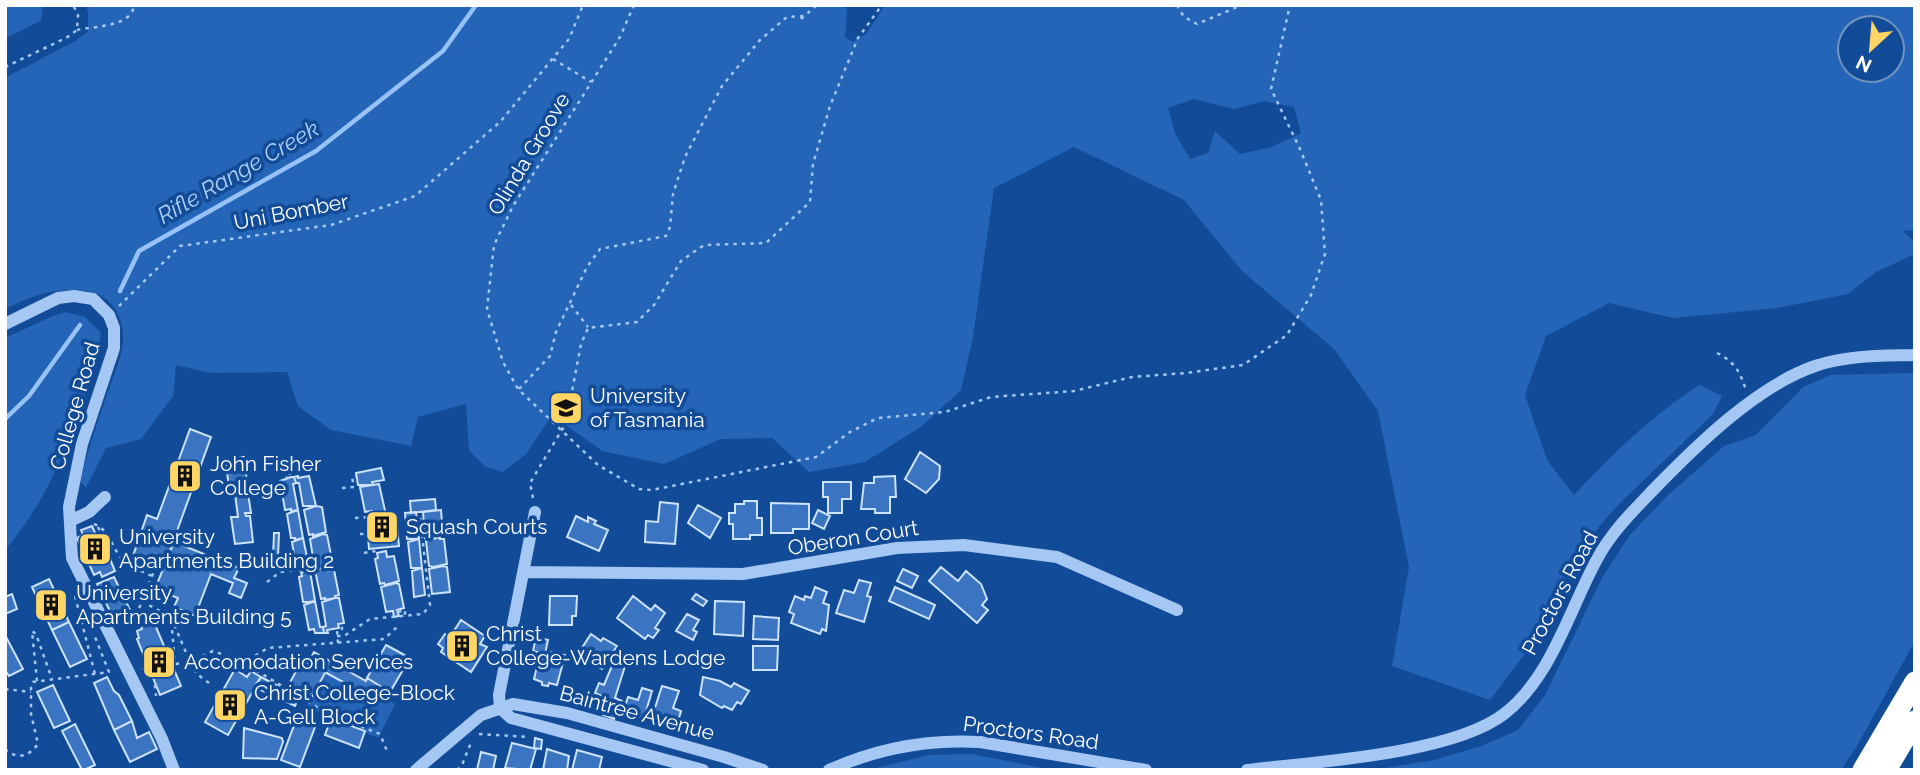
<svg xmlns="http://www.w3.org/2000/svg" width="1920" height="775" font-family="Raleway,sans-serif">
	<rect width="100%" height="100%" fill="#124b98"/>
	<path fill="#2565b7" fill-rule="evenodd" d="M5,5H43L41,21L5,38Z
		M85,5H844L847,11L845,37L853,42L867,33L885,5H1915V230L1903,231L1915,242V254L1876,272L1848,294L1777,308L1673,318L1609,303L1546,336L1525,395L1547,460L1574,495C1615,452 1649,418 1699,385L1722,396L1713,414L1618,505L1584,544L1534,642L1490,700L1392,666L1409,567L1378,411L1334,349L1242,271L1184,200L1074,147L994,188L973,337L961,390L922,426L865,462L809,472L772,438L721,439L664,464L602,451L552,415L526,454L503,472L486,467L469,451L466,404L418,417L411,446L331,430L298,406L287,372L211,373L176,365L173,396L141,439L106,448L86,488L80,481C88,450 98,419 109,389C115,371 125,351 123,332C121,312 108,294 87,291C57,287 32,295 5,309V78L75,41L88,32V11ZM1850,28H1892V70H1850ZM1194,99L1234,109L1264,101L1294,107L1301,133L1272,147L1240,154L1215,131L1208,153L1190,159L1175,133L1168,108Z
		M65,312L85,317L101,333C99,359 90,381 81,406C63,459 42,507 5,550V338L53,316Z
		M1915,373V641L1857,746L1841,770H1373L1434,760L1484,745L1518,730L1545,695L1603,576L1630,535L1667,496L1724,446L1756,435L1803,387L1831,375Z
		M326,671L378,701L381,696L395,704L378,738L331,718L307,706Z
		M971,754L1054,770H868L929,755Z"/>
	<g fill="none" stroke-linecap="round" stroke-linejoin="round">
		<path stroke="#96c2f7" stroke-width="4.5" d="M120,291L139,251L316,151L443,51L476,5
			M5,419L29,396L80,325"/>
	</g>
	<path fill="#3b75c1" stroke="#cce2fd" stroke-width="2" d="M190,429L211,437L164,567L133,556L147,515L157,519Z
		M920,452L940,466L939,479L926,493L905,479Z
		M244,457L247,482L242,484V488L247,487L251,513H245L246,516H250L253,542L235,544L231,517H238L234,486H229L225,460Z
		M381,468L384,480L372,482L373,485H358L356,473Z
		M298,476V478L309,476L316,506H303L299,483H296L294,477Z
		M895,476L896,497H890V513H875V509H861L864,483H874V477Z
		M291,477H294L296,483L293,484L298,510L291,511V509L285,510L280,481Z
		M823,482H851V499H842V513H828V497H823Z
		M379,484L386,515L373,517L372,511L365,512L360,487Z
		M435,499L436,510L411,513L410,501Z
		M744,501H757V518H762V535H750V539H733V524H729V513H735V504H744Z
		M660,502L678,504L675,544L645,542L646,521L658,522Z
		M771,503L809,504V529H793V533H771Z
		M698,505L721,518L710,538L688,523Z
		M316,506L322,507L326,532L313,536V534L309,535L304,510Z
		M298,510L303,538L295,540V538H291L287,514Z
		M441,510L443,535L425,538L423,512Z
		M818,510L830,516L824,529L812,523Z
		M416,512L419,539H407L405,513Z
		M576,516L588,522V517L596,521L594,524L608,530L599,551L567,537Z
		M396,517L399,546L369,549L367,520Z
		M92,526L100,544H107L110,553L108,554L115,571L102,577L100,572L94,575L77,538L83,535L81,530Z
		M274,533H279L278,558H273Z
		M323,534L327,535L332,560L326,561L327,567L315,570L310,539Z
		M440,537V539H444L447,564L433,567L429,566L426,541Z
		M303,538L310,571L301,572L300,566L296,567L292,542Z
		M419,539L422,568H411L408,542Z
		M174,542L239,568L234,578L247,583L241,598L229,593L233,583L211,574L195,616L174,607L178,598L155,589Z
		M386,551L387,557L394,556L399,581L385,585L384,583L380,584L375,559L378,558L377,553Z
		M443,566L447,567L450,592L432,594L429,569Z
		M327,567L328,571L334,570L339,595L335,596V598L325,600V598L321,599L315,570Z
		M941,567L958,581L966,571L981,584L987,599L982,605L988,610L977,623L929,581Z
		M422,568L425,595L414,597L412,571Z
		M903,569L918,576L912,588L897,581Z
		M310,571L315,601L309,602H303L299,577L302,576L301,572Z
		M114,577L132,614L115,622L97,584Z
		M49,579L69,622L52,630L32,587Z
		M859,580L871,583L867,596L871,597L864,622L836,613L844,590L854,593Z
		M396,583L399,584L404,608L397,610L399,616L394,617L393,611L386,612L381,587Z
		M815,587L827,592L823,603L829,605L826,631L822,629L820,634L791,623L794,614L789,612L795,596L804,600L805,596L811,598Z
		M895,587L935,605L929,619L889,601Z
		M12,594L17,609L5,614V597Z
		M696,594L707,601L703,606L692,599Z
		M550,596H577L576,616H572V625H549Z
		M633,596L651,610L655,605L665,613L655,628L659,630L653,638L648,635L645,639L617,618Z
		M335,598H339L344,623L338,624L339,628L327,630L328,633H324L323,627L326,626L322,602Z
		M315,601L320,627H323L324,633H315L314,629L309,630L304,605Z
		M715,601L744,602L743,636L714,634Z
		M687,614L699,620L693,630L697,632L693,640L676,631Z
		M754,616L779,618L778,640L753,639Z
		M153,620L181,686L160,695L137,639L139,638L137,631L142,629L141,625Z
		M461,620L485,636L480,644L487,647L471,672L441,652L443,648L438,644L445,634L450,637Z
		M69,622L87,659L70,667L52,630Z
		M591,634L601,641L603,638L617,646L602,669L578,654Z
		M5,635L23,669L9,676L5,670Z
		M536,637L548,640L545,654L533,651Z
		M386,645L410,658L390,692L367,678Z
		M753,646H778L777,670H753Z
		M314,652L366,681L367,678L385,689L378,701L308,663Z
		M551,652L565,655L557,685L549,683L548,686L542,685V682L534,679L539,658L549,661Z
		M302,660L325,673L310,701L287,688Z
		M614,661L625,666L615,698L622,701L614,719L603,715L606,706L598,703L602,696L595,693L599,683L604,685Z
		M235,669L247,677L251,671L261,677L228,735L205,722Z
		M107,677L114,691L119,695L132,721L114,730L94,683Z
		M261,677L299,697L295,706L254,687Z
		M703,677L720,681L731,687L734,683L749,691L741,704L737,702L732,710L724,706L722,708L700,695Z
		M53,685L70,721L54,728L37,692Z
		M662,686L679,691L673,708L681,711L678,722L653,714Z
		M642,688L652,691L644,718L623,712L628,697L638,700Z
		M331,718L365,731L359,748L325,735Z
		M296,720L315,727L300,767L281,760Z
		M132,721L137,738L149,732L157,749L130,762L114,730Z
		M75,724L95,765L84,770H82L62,731Z
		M244,728L282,738L283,742L277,759L243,758Z
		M535,738L542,740L541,749L534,748Z
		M512,743L536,749L530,770L505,768Z
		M547,749L569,756L567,770H543Z
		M577,750L602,757L599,770H572Z
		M481,752L496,756L493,770H477Z"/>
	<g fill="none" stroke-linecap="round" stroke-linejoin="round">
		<path stroke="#a4c7f3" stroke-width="2.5" stroke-dasharray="3.5 5" stroke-linecap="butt" d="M634,5L620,37L513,206L494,245L487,309L503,362L518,389L598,465L639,489L652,490L816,457L850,432L878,418L945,412L991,397L1074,391L1132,377L1186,373L1243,365L1287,335L1311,295L1325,254L1321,200L1300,149L1271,89L1290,5
			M1177,5L1184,17L1197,24L1242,5
			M801,19L817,5
			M77,30C95,26 132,27 134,5
			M553,59L591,82
			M5,67L66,38L77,30L78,15L73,5
			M571,305L588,327
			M119,306L180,246L331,225L415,196L500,122L569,39L583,5
			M1717,353C1735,362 1740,372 1746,390
			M519,389L550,356L556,332L587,267L600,249L666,236L670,227L673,194L685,157L722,86L760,40L787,17L805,16
			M287,480L286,474L294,473L291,456
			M342,488L354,487L352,477L356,476
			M533,498L530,483L566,423L581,344L588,328L637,322L654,305L681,261L704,245L766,243L810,202L813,164L830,106L858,38L882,5
			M355,518L377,517
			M94,524C110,530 111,547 122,559C130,567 141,571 152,576
			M98,527L106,544
			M360,534H368
			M364,553L374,551L377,556
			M267,582L280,572L301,569
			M145,593L148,595L145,603L171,617
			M75,596L95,674
			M398,612L405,610V616
			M136,616L157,564
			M337,636H344L370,619L423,614L430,605L420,517
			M338,643L337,630L342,629V626L339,627
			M239,660L253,657L268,648L384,639L397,627
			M153,668L156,696
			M142,669L190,662L171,617L175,664
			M37,681L32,631L36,634L52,679
			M209,683L197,674L190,662L213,651L239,660L327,713L380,734L387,751
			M5,689L31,692
			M479,734L528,737
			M5,749C18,760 28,757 38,744L31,714V686L33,682L109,672L95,637
			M123,769L124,770
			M457,770L462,765L472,740"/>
		<path stroke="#a4c7f3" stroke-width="12" d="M5,324L58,298L74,296L93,299L109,315L114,328V348L82,444L69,507L72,558L162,739L174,770
			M535,512L499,695L500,708L511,718L703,770
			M70,521L89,512L105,497
			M524,572L743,574L897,548L964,545L1057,557L1177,610
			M416,770L481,715L513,704L567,713L724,757L763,770
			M829,770C876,749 928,739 980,742L1146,770
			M1247,770C1314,762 1452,754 1504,714C1551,678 1569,611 1596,561C1611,532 1634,510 1656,487C1698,444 1757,386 1815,366C1847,355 1882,356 1915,355"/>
		<path stroke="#fff" stroke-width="21" d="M1863,770L1915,682
			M1886,770L1915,721"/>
	</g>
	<defs>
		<g id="university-square" transform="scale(1.75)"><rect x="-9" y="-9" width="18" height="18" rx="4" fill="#ffd566" stroke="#124b98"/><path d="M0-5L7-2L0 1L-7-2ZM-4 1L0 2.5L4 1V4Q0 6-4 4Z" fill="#111"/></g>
		<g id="building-square" transform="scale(1.75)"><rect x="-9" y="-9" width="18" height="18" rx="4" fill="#ffd566" stroke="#124b98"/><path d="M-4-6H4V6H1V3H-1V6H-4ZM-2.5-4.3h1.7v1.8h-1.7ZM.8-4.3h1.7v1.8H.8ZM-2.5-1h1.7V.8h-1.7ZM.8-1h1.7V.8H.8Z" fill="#111"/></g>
	</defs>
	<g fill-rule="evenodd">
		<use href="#university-square" x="566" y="408"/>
		<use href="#building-square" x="185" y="476"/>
		<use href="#building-square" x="382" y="527"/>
		<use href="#building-square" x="95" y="549"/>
		<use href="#building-square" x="51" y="605"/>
		<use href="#building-square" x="462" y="646"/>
		<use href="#building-square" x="159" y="662"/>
		<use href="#building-square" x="230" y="705"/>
	</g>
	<g text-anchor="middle" stroke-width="7" stroke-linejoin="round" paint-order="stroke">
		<g font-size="21" fill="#fff" stroke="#124b98">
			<text transform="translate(529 154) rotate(-59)" y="7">Olinda Groove</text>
			<text transform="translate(291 212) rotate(-11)" y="7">Uni Bomber</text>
			<text transform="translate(75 406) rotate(-74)" y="7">College Road</text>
			<text transform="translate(853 538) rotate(-9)" y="7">Oberon Court</text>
			<text transform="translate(1560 593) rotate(-62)" y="7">Proctors Road</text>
			<text transform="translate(637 713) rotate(15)" y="7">Baintree Avenue</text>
			<text transform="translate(1031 733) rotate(8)" y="7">Proctors Road</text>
		</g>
		<g font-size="21" fill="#fff" stroke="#124b98" text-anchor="start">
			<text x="590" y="403">University<tspan x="590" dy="24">of Tasmania</tspan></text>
			<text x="210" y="471">John Fisher<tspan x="210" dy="24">College</tspan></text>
			<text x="406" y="534">Squash Courts</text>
			<text x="119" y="544">University<tspan x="119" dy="24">Apartments Building 2</tspan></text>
			<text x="76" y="600">University<tspan x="76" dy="24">Apartments Building 5</tspan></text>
			<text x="486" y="641">Christ<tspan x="486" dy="24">College-Wardens Lodge</tspan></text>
			<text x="184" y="669">Accomodation Services</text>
			<text x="254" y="700">Christ College-Block<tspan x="254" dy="24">A-Gell Block</tspan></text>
		</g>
		<g font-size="23" font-style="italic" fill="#b0d1fa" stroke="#124b98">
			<text transform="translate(238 172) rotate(-30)" y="8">Rifle Range Creek</text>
		</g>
	</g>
	<rect width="1920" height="775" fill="none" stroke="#ffffff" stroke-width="14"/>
	<g transform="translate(1871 49) rotate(206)"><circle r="33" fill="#124b98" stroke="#7193c1" stroke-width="2"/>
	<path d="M0-5L12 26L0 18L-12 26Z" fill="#ffd566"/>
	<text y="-10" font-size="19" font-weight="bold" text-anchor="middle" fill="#ffffff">N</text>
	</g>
</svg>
